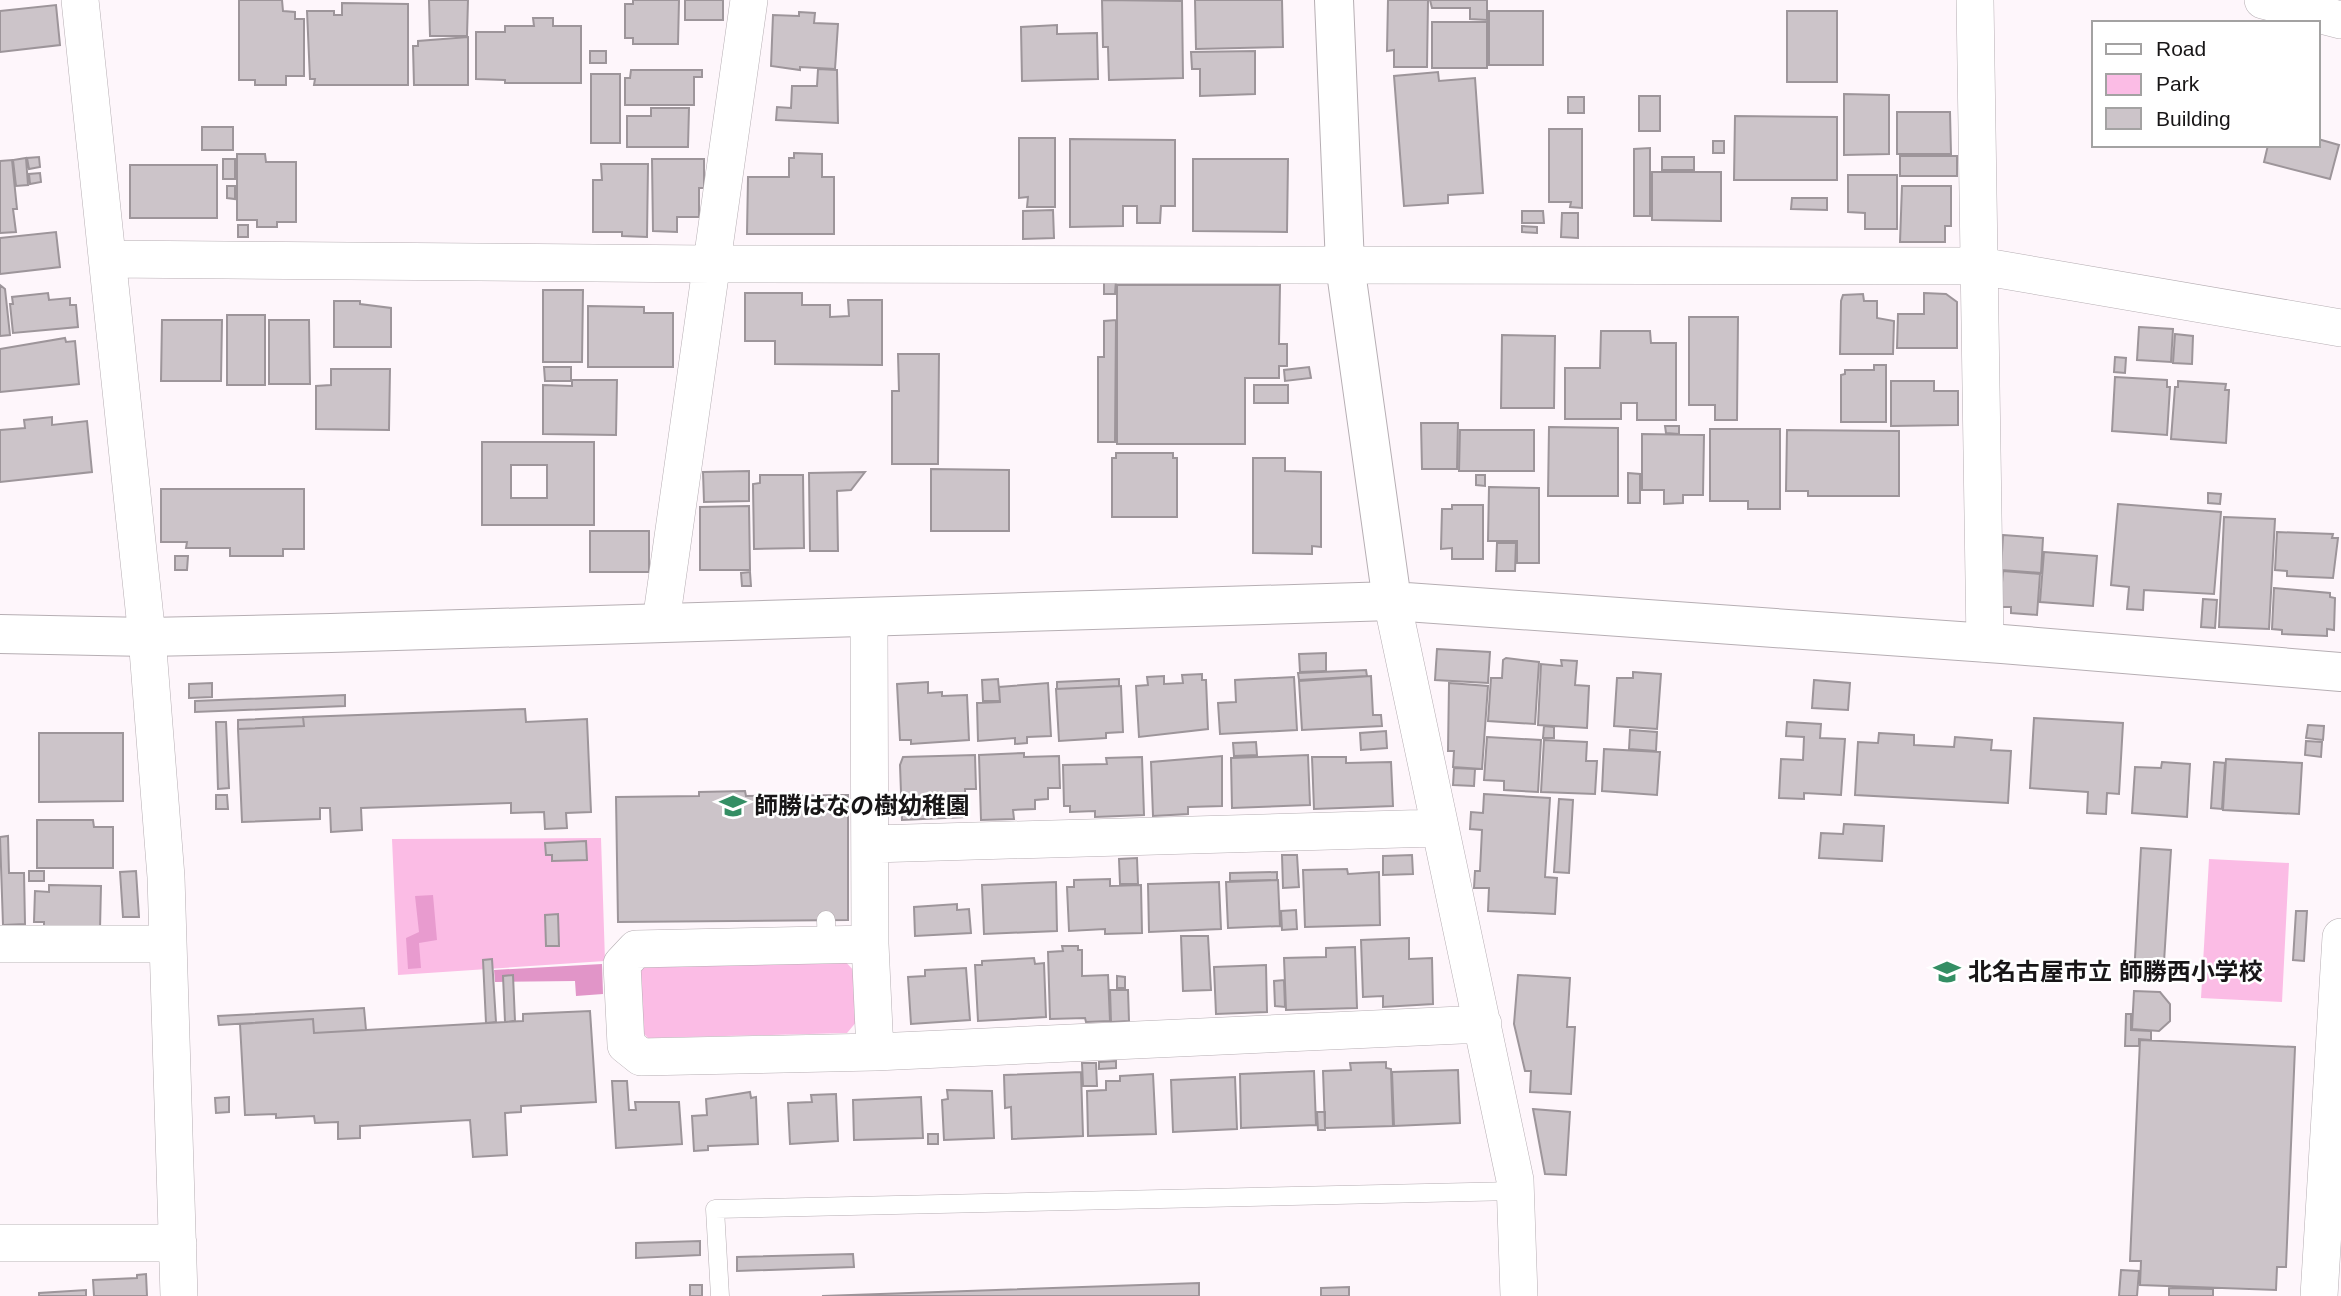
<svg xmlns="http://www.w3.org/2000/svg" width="2341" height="1296" font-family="Helvetica,'Noto Sans JP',sans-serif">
	<rect width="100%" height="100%" fill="#fef6fb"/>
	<path fill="#fbbce5" d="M601,838L605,961L398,975L392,839Z
		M2209,859L2289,863L2282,1002L2201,998Z
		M842,958L857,974L858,1020L847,1033L648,1038L638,1028L636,972L646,960Z"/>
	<path fill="#e195c8" d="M602,964L603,994L576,996L575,981L495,982L494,970Z"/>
	<path fill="#e89bcf" d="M433,895L437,940L419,943L421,968L408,969L406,938L419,932L415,896Z"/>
	<path fill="#ccc4c9" stroke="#9d959a" stroke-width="2" fill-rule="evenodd" d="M239,0H282L283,11L295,12V19H304V76H286V85H255V80H239Z
		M429,0H468L467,36H430Z
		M633,0H679L678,44H633V38H625V4H633Z
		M685,0H723V20H685Z
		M1102,0L1182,1L1183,78L1109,80L1108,47H1103Z
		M1195,0H1282L1283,47L1196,49Z
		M1388,0H1428L1427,67H1394V50L1387,51Z
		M1430,0H1487V20L1470,19V8H1432Z
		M342,3L408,4V85H314L315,79H310L307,11H334V15H342Z
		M56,5L60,45L0,52V11Z
		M1489,11H1543V65H1489Z
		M1787,11H1837V82H1787Z
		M799,12L815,13L814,23L838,24L835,69L800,67V70L771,66L773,15L799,16Z
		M533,18H553V26H581V83H505V80L476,79V32H505V26H534Z
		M1432,22H1487V68H1432Z
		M1057,25V34L1097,33L1098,79L1022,81L1021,27Z
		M468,37V85H414L413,46H418V41Z
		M590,51H606V63H590Z
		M1255,51V94L1200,96V69H1192L1191,52Z
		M818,69L837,70L838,123L776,120L777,107L791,108L792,86H817Z
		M631,70H702V77H694V105H625V78H630Z
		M1438,72L1439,81L1475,78L1483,193L1448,195V203L1404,206L1394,76Z
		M591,74H620V143H591Z
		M1844,94L1889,95V154L1844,155Z
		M1639,96H1660V131H1639Z
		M1568,97H1584V113H1568Z
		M651,108H689L688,147H627V116H651Z
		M1897,112H1950L1951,154H1897Z
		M1735,116L1837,117V180H1734Z
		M202,127H233V150H202Z
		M1549,129H1582V208L1570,207L1571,202H1549Z
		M1019,138H1055V207H1027L1028,197L1019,198Z
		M1070,139L1175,140V206H1161L1160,223H1137V206H1123V226L1070,227Z
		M2318,139L2339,145L2330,179L2264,162L2268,145H2318Z
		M1713,141H1724V153H1713Z
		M1650,148V216H1634V149Z
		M794,153L822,154V177H834V234H747L748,177H789V158H794Z
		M237,154H265L266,162H296V222H277V227H257V220H237Z
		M1900,156H1957V176H1900Z
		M39,157L40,167L29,169L27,158Z
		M1662,157H1694V170H1662Z
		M26,158L28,185L16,186L13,160Z
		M223,159H235V179H223Z
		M652,159H704V188H699V217H677V232L653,231Z
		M1193,159H1288L1287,232L1193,231Z
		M12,160L17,209H13L16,232L0,233V161Z
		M601,164H648L647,237L622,236V232H593V180H602Z
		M130,165H217V218H130Z
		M1652,172H1721V221L1652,220Z
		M40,173L41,182L30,184L29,174Z
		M1848,175H1897V229H1865V213L1848,212Z
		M227,186H235V199L227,198Z
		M1902,186H1951V226H1945V242H1900Z
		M1792,198H1827V210L1791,209Z
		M1053,210L1054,238L1023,239V211Z
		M1522,211H1543L1544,223H1522Z
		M1562,213H1578V238L1561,237Z
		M238,225H248V237H238Z
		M1522,226L1537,227V233L1522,232Z
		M56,232L60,267L0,274V238Z
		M1104,280H1116L1115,294H1104Z
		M0,285L5,289L10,335L0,336Z
		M1117,285H1280L1279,344H1287V366H1279V378H1245V444H1117Z
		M543,290H583L582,362H543Z
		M48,293L49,300L70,298V305H76L78,327L13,333L10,304H13L12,297Z
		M745,293H802V305H830V317L849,316L848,300H882V365L775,364V341H745Z
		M1924,293L1946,294L1957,302V348H1897L1898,314H1924Z
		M1863,294L1864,301H1877V318L1894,321L1893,354H1840L1841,301L1843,295Z
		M334,301H360V304L391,308V347H334Z
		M588,306L644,307V313H673V367H588Z
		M227,315H265V385H227Z
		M1689,317H1738L1737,420H1715V405H1689Z
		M162,320H222L221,381H161Z
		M269,320H309L310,384H269Z
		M1116,320L1115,442H1098V357H1104V321Z
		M2139,327L2173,329L2171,362L2137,360Z
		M1601,331H1650L1651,343H1676V420H1637V403H1621V419H1565V368H1600Z
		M2175,334L2193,336L2192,364L2173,363Z
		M1502,335L1555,336L1554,408H1501Z
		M65,338L66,342L75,341L79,384L0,392V349Z
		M898,354H939L938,464H892V391H899Z
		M2115,357L2126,358L2125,373L2114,372Z
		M1874,365H1886V422H1841V375L1845,374V370H1874Z
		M544,367H571V381H545Z
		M1309,367L1311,378L1285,381L1284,370Z
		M331,369H390L389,430L316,429V386L331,385Z
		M2115,377L2167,380V387H2170L2167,435L2112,431Z
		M572,380H617L616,435L543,434V385L572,386Z
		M1891,381H1934V391H1958V425L1891,426Z
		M2178,381L2226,384L2225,390H2229L2226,443L2171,439L2175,387H2178Z
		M1254,385H1288V403H1254Z
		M52,417V425L87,421L92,472L0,482V430L25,428L24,420Z
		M1421,423H1458L1457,469H1422Z
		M1665,426H1679V434L1666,433Z
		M1549,427L1618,428V496H1548Z
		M1710,429H1780V509H1748V501H1710Z
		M1460,430H1534V471H1459Z
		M1787,430L1899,431V496H1808V491H1786Z
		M1642,434L1704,435L1703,495H1683V503L1664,504V490H1642Z
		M482,442H594V525H482ZM511,465H547V498H511Z
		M1116,453H1173V458H1177V517H1112V458H1116Z
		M1253,458H1285V471L1321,472V547L1312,546V554L1253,553Z
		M931,469L1009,470V531H931Z
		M749,471V501L704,502L703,472Z
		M865,472L851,490L837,491L838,551H810L809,473Z
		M1628,473L1640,474V503H1628Z
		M760,475H803L804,548L754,549L753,484L760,483Z
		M1476,475H1485V486L1476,485Z
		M1489,487L1539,488V563H1517V541H1488Z
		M161,489H304V549H283V556H230V548H186L187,542H161Z
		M2208,493L2221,494L2220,504L2208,503Z
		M2118,504L2221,512L2214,594L2144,590L2143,610L2127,609L2129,587L2111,585Z
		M1452,505H1483V559H1452V548L1441,549L1442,509H1452Z
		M749,506L750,570H700V507Z
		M2224,517L2275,519L2269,629L2219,627Z
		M590,531H649V572H590Z
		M2277,532L2333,534L2332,538H2338L2333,578L2287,576V571L2275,570Z
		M2003,535L2043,538L2041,573L2001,570Z
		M1497,543H1516L1515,571H1496Z
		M2044,552L2097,556L2093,606L2040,602Z
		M175,556H188L187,570H175Z
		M2003,571L2040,574L2037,615L2011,613V607H2000Z
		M750,572L751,586H742L741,573Z
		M2274,588L2330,593V597L2335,598L2334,630L2327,629V636L2282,634V630L2272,629Z
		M2203,599L2217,600L2215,628L2201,627Z
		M1437,649L1490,652L1488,683L1435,680Z
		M1326,653V671L1300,672L1299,654Z
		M1506,658L1539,662L1535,724L1488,721L1491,678H1502L1503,660Z
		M1561,660L1577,661L1575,685L1589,686L1587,728L1538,725L1541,664L1562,666Z
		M1366,670L1367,676L1299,680L1298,673Z
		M1633,672L1661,674L1657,729L1614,726L1617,678H1633Z
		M1202,674V680H1206L1208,729L1139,737L1136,686L1148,685L1147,677L1164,676V684L1183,683L1182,675Z
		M1371,676L1373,715H1381L1382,726L1302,730L1299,681Z
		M1294,677L1297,730L1220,734L1218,703L1236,702L1235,680Z
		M998,679L1000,701H983L982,680Z
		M1119,679V686L1057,689V682Z
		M1814,680L1850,683L1848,710L1812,708Z
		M928,682V693L942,692V696L967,695L969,740L911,744V740H900L897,684Z
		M212,683V697L189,698V684Z
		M1048,683L1051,736L1027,737V743L1015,744V738L978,741L977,703L1000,702L999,687Z
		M1449,683L1488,686L1482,769L1453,767L1454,751H1448Z
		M1121,686L1123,732L1106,733V738L1059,741L1056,689Z
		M345,695V706L195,712V701Z
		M525,709L526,722L587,719L591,812L566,813L567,828L545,829L544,812L511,813V803L361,808L362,830L331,832L330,808H320V819L242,822L238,729L304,726L303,717Z
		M303,717L304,726L238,729V720Z
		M2034,718L2123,723L2119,794L2107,793L2106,814L2087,813L2088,792L2030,788Z
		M216,722H226L229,788L218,789Z
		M1787,722L1821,724L1820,738L1845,739L1841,795L1804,793V799L1779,798L1781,759L1803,760L1804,737L1786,736Z
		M2308,725L2324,726L2323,740L2306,738Z
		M1544,726L1554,727V738H1543Z
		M1630,730L1657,732L1656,751L1629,749Z
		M1386,731L1387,748L1361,750L1360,733Z
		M39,733H123V801L39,802Z
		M1879,733L1914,735V745L1954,747L1955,737L1992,740L1991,750L2011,751L2008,803L1855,795L1858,742L1878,743Z
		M1487,737L1541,740L1538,792L1504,790V781L1484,780Z
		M1544,740L1587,742L1586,761H1597L1595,794L1541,792Z
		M2306,741L2322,742L2321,757L2305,755Z
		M1256,742L1257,755L1234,756L1233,743Z
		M1604,749L1660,752L1657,795L1602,791Z
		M1024,753V757L1059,756L1060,788H1048V799L1035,800V809L1013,810L1014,819L981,820L979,755Z
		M975,755L976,789H965L966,817L902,820L900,765L903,757Z
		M1308,755L1310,805L1232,808L1231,758Z
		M1222,756V806L1188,807V814L1153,816L1151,762Z
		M1142,757L1144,815L1095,817V811L1070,812V806H1064L1063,765L1107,764L1106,758Z
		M1312,757H1346V763L1391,762L1393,806L1314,809Z
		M2226,759L2302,763L2299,814L2223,810Z
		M2162,762L2190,764L2187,817L2132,813L2135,767L2161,768Z
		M2214,762L2225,763L2222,809L2211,808Z
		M1454,768L1475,769L1474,786L1453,785Z
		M745,791L746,796L848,795V920L618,922L616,797L699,796V792Z
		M1484,794L1550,798L1545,877L1557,878L1555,914L1488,911L1489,888H1474L1475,871H1480L1482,830L1470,829L1471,812L1483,813Z
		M216,795H227L228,809H216Z
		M1559,799L1573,800L1569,873L1554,872Z
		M37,820H93L94,827H113V868H37Z
		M1844,824L1884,826L1882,861L1819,858L1821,833L1843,834Z
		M8,836L9,873H24L25,924L3,925L0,837Z
		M586,841L587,860L552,861V855H546L545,843Z
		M2141,848L2171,850L2163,978L2134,976Z
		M1282,855H1297L1299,887L1283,888Z
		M1412,855L1413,874L1383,875V856Z
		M1137,858L1138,884H1120L1119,859Z
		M1347,869L1348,874L1379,872L1380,925L1305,927L1303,870Z
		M29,871H44V881H29Z
		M136,871L139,917H123L120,872Z
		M1277,872V880L1230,881V873Z
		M1110,879V886L1141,885L1142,933L1105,934V929L1069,931L1067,887H1074V880Z
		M1278,880L1280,926L1228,928L1226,882Z
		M1056,882L1057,931L984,934L982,885Z
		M1219,882L1221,929L1149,932L1148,884Z
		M49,885L101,886L100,929L44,928V922H34L35,891L49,892Z
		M957,904V910L969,909L971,933L915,936L914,907Z
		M1296,910L1297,929L1282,930L1281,911Z
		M2296,911H2307L2304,961L2293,960Z
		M558,914L559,946H546L545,915Z
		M1181,936H1208L1211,990L1183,991Z
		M1409,938V959L1432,958L1433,1004L1383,1007V996L1363,997L1361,940Z
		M1062,946H1078V950H1082V976L1108,975L1110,1021L1086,1022L1085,1018L1050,1019L1048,952L1063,951Z
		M1355,947L1357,1008L1286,1010L1284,958L1326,957V948Z
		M1034,958L1035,964L1044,963L1046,1017L978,1021L975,965H982V961Z
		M492,959L496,1022L486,1023L483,960Z
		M1266,965L1267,1012L1216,1014L1214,967Z
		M966,968L970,1020L911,1024L908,977L925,976V970Z
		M513,975L515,1021L505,1022L503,976Z
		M1518,975L1570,978L1567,1027H1575L1571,1094L1530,1092L1531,1071H1525L1514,1024Z
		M1117,976L1125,977V988H1117Z
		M1284,980L1285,1007L1275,1006L1274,981Z
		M1110,990H1128L1129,1021L1111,1022Z
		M2134,991L2160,992L2170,1004V1021L2159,1031L2132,1029Z
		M364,1008L366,1030L314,1033L313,1019L219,1025L218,1016Z
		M590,1011L596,1102L521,1106V1112L505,1113L507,1155L473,1157L470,1120L360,1126V1138L338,1139V1122L315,1123L314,1116L276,1118V1114L245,1115L240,1024L313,1019L314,1033L523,1021V1014Z
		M2126,1014H2131V1030L2151,1031V1040L2139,1039V1046H2125Z
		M2140,1040L2295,1047L2286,1267H2277L2276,1290L2140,1285L2141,1261H2130Z
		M1116,1061V1068L1099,1069V1062Z
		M1386,1062V1068L1391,1069L1393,1126L1325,1128L1323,1071L1351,1070L1350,1063Z
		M1082,1063H1096L1097,1086H1083Z
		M1458,1070L1460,1123L1394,1126L1392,1072Z
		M1314,1071L1316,1125L1241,1128L1240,1074Z
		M1081,1072L1083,1136L1012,1139L1011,1107L1005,1108L1004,1075Z
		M1153,1074L1156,1134L1088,1136L1087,1091L1106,1090V1081H1120V1076Z
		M1235,1077L1237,1129L1173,1132L1171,1080Z
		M612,1081H627L629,1110H636L635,1102H679L682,1144L616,1148Z
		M947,1090L992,1091L994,1138L944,1140L942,1100L948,1099Z
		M750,1092L751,1098L756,1097L758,1144L708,1146V1150L694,1151L692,1116L707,1115L706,1099Z
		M836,1094L838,1141L790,1144L788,1103L812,1102L811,1095Z
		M229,1097V1112L216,1113L215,1098Z
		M921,1097L923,1138L854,1140L853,1100Z
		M1533,1109L1570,1112L1566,1175L1545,1174Z
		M1317,1112H1325V1130H1318Z
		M928,1134H938V1144H928Z
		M700,1241V1255L636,1258V1243Z
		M853,1254L854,1267L737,1271V1257Z
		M2121,1270L2139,1271L2137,1296H2119Z
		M146,1274L147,1296H94L93,1280L137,1278V1275Z
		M1199,1283V1296H822Z
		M690,1285H702V1296H690Z
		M1349,1287V1296H1321V1288Z
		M2169,1288L2213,1289V1296H2169Z
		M86,1290V1296H39V1293Z"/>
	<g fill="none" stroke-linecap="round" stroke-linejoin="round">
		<g stroke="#b6aeb3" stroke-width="19">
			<path id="service" d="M826,920L827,946
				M720,1296L715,1209L1515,1191"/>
		</g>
		<g stroke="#b6aeb3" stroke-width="38">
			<path id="minor" d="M80,0L147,637L166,877L179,1296
				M1975,0L1985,643
				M2263,0L2341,20
				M107,259L711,264L1980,266L2341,328
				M1392,601L1515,1180L1519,1296
				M869,617L870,944L875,1052L1483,1024
				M661,622L749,0
				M872,844L1437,828
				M0,944H167
				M870,944L636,949L622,964L626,1045L641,1057L875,1052
				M0,1243H178
				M2319,1296L2341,937"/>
		</g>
		<g stroke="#b6aeb3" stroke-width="40">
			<path id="tertiary" d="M1334,0L1345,265L1392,601
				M0,634L147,637L331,633L1392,601L2002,644L2341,672"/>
		</g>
		<use href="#service" stroke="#fff" stroke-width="18"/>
		<use href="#minor" stroke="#fff" stroke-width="37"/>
		<use href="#tertiary" stroke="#fff" stroke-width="38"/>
	</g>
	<defs>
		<g id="school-bare" transform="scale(2.1)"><path d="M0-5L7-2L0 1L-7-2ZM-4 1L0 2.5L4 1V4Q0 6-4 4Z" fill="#348e64" stroke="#fff" stroke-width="2.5" paint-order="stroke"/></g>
	</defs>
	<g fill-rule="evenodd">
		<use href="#school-bare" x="733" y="806"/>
		<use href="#school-bare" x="1947" y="972"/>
	</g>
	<g text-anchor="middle" stroke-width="5" stroke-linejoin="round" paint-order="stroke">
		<g font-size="24" font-weight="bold" fill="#181617" stroke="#fff" text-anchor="start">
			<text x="754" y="814">師勝はなの樹幼稚園</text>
			<text x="1968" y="980">北名古屋市立 師勝西小学校</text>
		</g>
	</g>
	<rect x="2092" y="21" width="228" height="126" fill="#ffffff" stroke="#a3a2a2" stroke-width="2"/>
	<rect x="2106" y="44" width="35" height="10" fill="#ffffff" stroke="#a3a2a2" stroke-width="2"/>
	<text x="2156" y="56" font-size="21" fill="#181617">Road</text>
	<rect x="2106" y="74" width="35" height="21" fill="#fbbce5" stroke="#a3a2a2" stroke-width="2"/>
	<text x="2156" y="91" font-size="21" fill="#181617">Park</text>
	<rect x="2106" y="108" width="35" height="21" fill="#ccc4c9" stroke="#a3a2a2" stroke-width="2"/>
	<text x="2156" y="126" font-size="21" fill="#181617">Building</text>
</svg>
